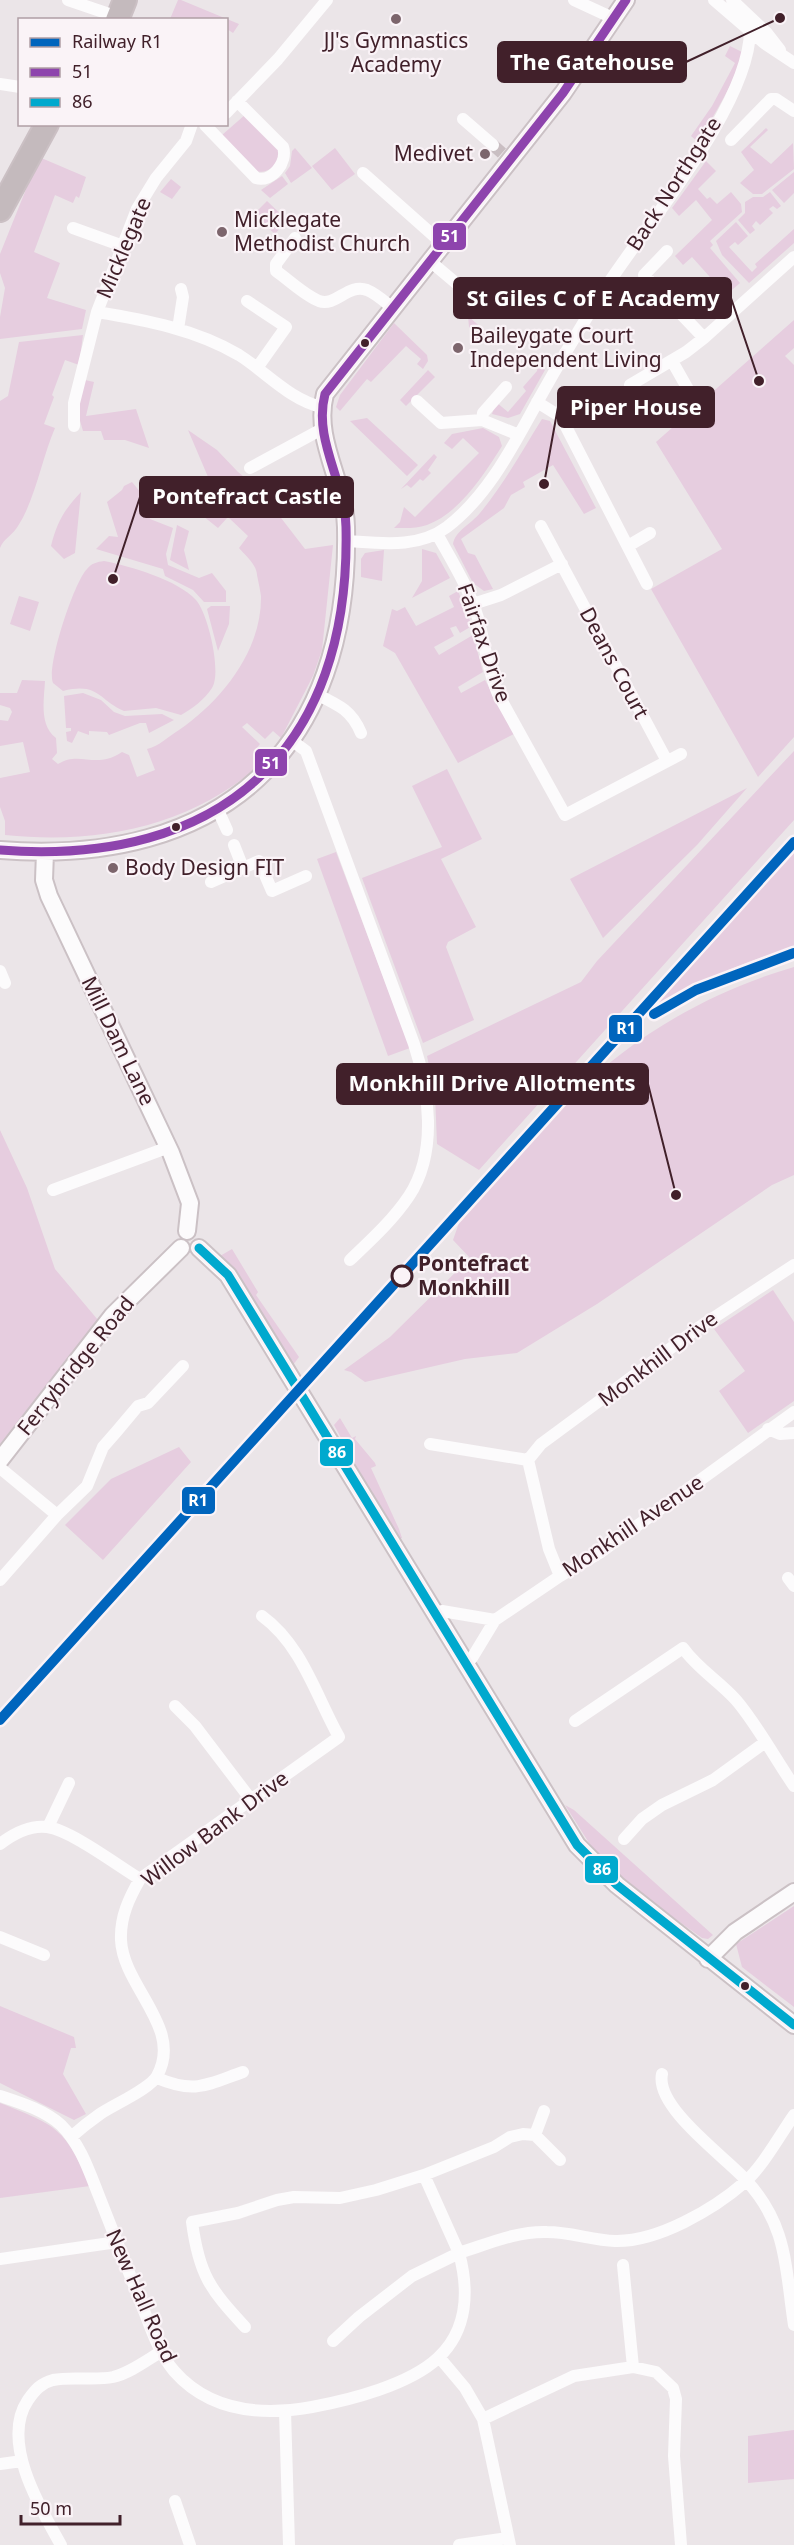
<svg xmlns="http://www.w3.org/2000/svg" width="794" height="2545" font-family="'Noto Sans',sans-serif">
	<rect width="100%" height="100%" fill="#ebe5e8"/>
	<path fill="#e6cddf" d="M178,0H181L239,24L233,33L227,29L226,20L170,19Z
		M730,46L742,52C735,84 714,114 698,142L691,136L712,106L735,63L725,56Z
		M246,114L279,150C281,163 268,175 255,171L222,135Z
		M766,128L768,130L750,147L771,164L793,143L794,169L762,194H753L740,183L754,170L741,152Z
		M295,148L312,168L291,183L285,173L290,166L292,151Z
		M335,148L355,174L332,190L312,166Z
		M39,157L86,177L79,198L76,196L73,203L55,195L34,252L60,263L47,298L86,310L82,329L0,339V317L5,288L0,273V254Z
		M706,161L716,171L698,189L707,199L710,197L717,204L731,192L741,204L742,212L710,241L713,245L710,248L740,283L726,295L692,257L683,265L675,256L712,220L696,200L679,216L672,208Z
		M794,172V193L784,203L772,190Z
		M282,176L288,184L270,198L261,190Z
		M171,179L181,187L172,199L160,192Z
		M770,192L781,206L777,209L773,206L769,209L773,213L760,225L756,221L752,226L755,230L750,234L738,220L745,213V202L753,197H763Z
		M267,201L287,220L275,234L253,215Z
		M736,222L748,236L738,245L735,242L729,247L752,272L757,267L755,264L794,229V243L749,283L722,255L716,241Z
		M468,316L485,331V334L476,343L474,341L478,336L469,327Z
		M794,320V348L785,356L794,365V737L758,777L651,589L722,549L656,442Z
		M394,323L427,355L428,361L423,369L417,364L421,359L406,346L371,382L367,379L340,411L336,407L340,395Z
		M83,335L79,365L65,360L52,395L54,397L44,424L55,428C42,458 35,500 18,526C13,535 4,538 0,548V401L8,396L19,342Z
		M538,366L545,370L520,414L508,418L492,414L496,402L508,412L526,391L523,387L537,371Z
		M428,370L435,377L406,406L400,400Z
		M85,380L94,382L86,416L136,409L149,448L125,440H104L101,431H83L76,407Z
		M367,418L418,465L407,476L350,421Z
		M542,419L550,421L596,508L584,514L553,465L523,482L525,487L511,495L504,508L461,539L468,553L475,555L493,589L484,591L473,583L453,544C455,531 471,524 480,513C504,484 522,451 542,419Z
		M483,428L499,437L502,446C484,474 460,513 427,525C416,529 405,528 394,528L400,522L404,507L415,517L479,453L463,438L452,449L444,443L452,434Z
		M188,430L217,450L238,472L258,488L305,549L333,545L322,650L313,676L281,738L273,731L265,739L247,723L242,727L260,744L256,749L265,760C194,826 100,845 5,835V821L0,807V778L30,772L23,742L0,746V720L8,721L12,712L10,708L0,705V693H17L22,680L45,681C44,700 39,725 56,738L57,753L52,759L58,764C80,750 95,770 122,752L129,755L137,777L155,770L147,749C158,747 169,736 179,730C221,701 262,651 261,596C260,589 258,580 257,575C257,565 245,555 239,548L248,536L228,517L218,528L203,516L214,491Z
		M434,454L437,457L428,470L431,473L423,481L420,479L411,488L407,485L401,489Z
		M132,482L145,498L150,519L173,528L166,554L168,565L199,578L212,573L226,591V602H204L193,590L165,576L163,569L96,549L109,536L118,537L107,502L122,490L124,486Z
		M81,492L75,553L64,559L51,546C57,522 64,510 81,492Z
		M177,525L189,531L184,550L189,570L170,560Z
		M422,549L436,553L450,578L412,598L422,581Z
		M384,550L382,581L361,577V559L365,553Z
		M104,561C130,566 178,580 196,600C208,613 222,673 212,688C205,699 192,709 181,715L156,708L124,711C98,700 99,682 63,691L53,683C46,667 74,582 87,569C92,563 97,562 104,561Z
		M458,591L472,626L460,633L456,626L450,628L454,636L434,647L439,655L473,635L483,672L458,687L461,693L485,680L514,734L458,763L395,653L383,646L392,609L397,611L405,607L416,626L454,607L449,596Z
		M19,596L39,602L30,631L10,624Z
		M211,606H230L229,624L218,651L207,609Z
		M83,693L101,700L114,712L125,716L162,714L174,720L149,733L146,723H140L109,735L107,732L89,731V735L78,731L72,743L67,741L66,732L71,731V728H66L64,696Z
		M794,751V820L479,1170L437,1144L435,1094L427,1056L581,982L597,961Z
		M447,769L482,839L441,859L476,927L448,942L446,947L474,1020L423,1043L362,878L442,847L412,786Z
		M747,788L697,845L603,938L570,879Z
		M794,845V948C732,963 681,992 629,1028Z
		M336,852L410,1048L388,1056L317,859Z
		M794,967V1175L772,1185L597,1304L517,1353L465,1359L365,1382L351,1372L344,1370L390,1337L470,1258L453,1240L460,1220C496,1180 532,1137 571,1098C632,1036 711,991 794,967Z
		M0,1130L27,1188L55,1269L98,1320L0,1444Z
		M232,1249L258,1292L256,1295L299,1357L293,1365L220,1256Z
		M773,1290L794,1322V1401L748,1433L719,1391L745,1371L714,1329Z
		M340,1418L352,1438L356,1436L355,1439L375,1463L376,1466L371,1468L399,1529L402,1538L397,1540L334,1425Z
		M179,1447L191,1462L103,1560L65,1525L111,1479Z
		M565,1805L574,1810L713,1935L708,1939L702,1938L632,1888L609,1866L591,1846Z
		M794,1906V2007L742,1967L736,1944Z
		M0,2006L74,2037L76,2048H71L63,2074L86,2114L74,2120L0,2083Z
		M0,2103C58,2126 65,2128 90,2186L0,2198Z
		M794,2430V2479L748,2483V2436Z"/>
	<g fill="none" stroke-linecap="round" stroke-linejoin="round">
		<path stroke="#c9bec2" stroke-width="12" stroke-dasharray="12 6" stroke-linecap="butt" d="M493,145L503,154"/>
		<g stroke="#cbc1c5" stroke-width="20">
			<path id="secondary" d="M0,850C221,867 351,750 346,527C345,481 313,440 325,394L563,93L626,0
				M45,852L44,880L49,896L171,1153L190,1203L187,1231
				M199,1248L228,1275L577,1845L617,1885L794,2025
				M0,1460L113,1315L181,1248
				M708,1959L735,1932L794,1892"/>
		</g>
		<g stroke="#cbc0c4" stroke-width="26">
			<path id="highway" d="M117,20L125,0
				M0,210L47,124"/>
		</g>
		<path stroke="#fcfbfc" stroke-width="12" d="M68,0L118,17
			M574,0L615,19
			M714,0L764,43L794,63
			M732,0L766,32L780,50
			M0,84L20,87
			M226,113L278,59L327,0
			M463,119L493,145
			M205,125L256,178C272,183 288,162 283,147L237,101
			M731,140L771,99H776L794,111
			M363,173L444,245
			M73,228L123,246
			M295,238L276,264V271C289,280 304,295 319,301C336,307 348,283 367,290C377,294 386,303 394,309
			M667,251L644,275L704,338
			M431,262L488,310
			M247,301L286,327L257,368
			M97,312C146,320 197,330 239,355C266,372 290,400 322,407
			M178,329L183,297L181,289
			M672,361L689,391
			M630,385L686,352L704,338L794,257
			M417,401L441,423L482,420L519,435
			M537,402L561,417L647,584
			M482,420L483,413L506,387
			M74,426V403L97,312L137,209L156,178L186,141L192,124
			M250,468L322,429
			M541,526L667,761
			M437,534C452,561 469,588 478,618C485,644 487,669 498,694L565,815L681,754
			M346,541C380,543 418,549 447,527C489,495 514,444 539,399C559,363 580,328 602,293C643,228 749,107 750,31
			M628,546L650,533
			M473,604L501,595L562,564
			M318,695C339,705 352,711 361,733
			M291,740L306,751L414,1044C429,1090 438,1152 409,1196C393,1220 371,1240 350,1260
			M218,810L227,830
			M234,845L243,868
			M211,882L259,861L272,891L306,876
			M0,971L5,983
			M53,1190L169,1147
			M768,1429L780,1434L794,1433
			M430,1444L528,1460L541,1444L698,1328L794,1265
			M528,1460L549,1549L560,1576
			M0,1468L57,1515
			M788,1578L794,1586
			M0,1580L57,1515L87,1486L103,1447L117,1431L138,1406L148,1403L183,1366
			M436,1614L442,1611L495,1620
			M465,1662L472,1658L495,1620L560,1576L601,1552L794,1412
			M175,1706L195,1726L252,1801
			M575,1721L683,1648C698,1669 719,1681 736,1700C756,1723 776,1760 794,1786
			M48,1827L69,1783
			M624,1839L642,1819L662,1805L713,1780L764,1743
			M0,1844C13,1834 30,1825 47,1827C71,1830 118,1866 140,1879
			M0,1937L44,1955
			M662,2074C655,2107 724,2156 745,2179C788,2225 785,2267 794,2325
			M157,2078C195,2094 206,2085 243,2072
			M0,2096C21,2103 44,2110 61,2125C81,2145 89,2171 99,2196C112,2230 126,2264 139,2298C149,2322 157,2351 174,2371C210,2412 262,2416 312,2407C350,2400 409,2385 438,2358C468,2330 469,2290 459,2253C488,2244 516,2231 547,2232C570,2232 592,2240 615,2241C658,2242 714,2209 745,2182C763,2166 780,2135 794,2115
			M535,2135L544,2111
			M71,2137C80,2129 90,2121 100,2114C113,2105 150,2089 157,2076C184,2028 123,1987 121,1940C120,1917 129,1898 140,1879L339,1737C316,1696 302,1645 262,1616
			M0,2259L117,2242
			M623,2265L633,2367
			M245,2327C210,2289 199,2275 192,2222L238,2213L277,2200L294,2197L340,2198L376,2190L424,2175L494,2147L510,2137L523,2134L535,2135L560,2160
			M333,2341L359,2317L412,2276L459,2253L424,2175
			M439,2357L465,2388L483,2419L510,2545
			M285,2411L289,2545
			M483,2419L574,2376L633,2367L656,2372L673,2388L676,2399L674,2456L681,2545
			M0,2464L22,2461
			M175,2501L190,2545
			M61,2545C40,2508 0,2441 28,2400C35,2390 41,2383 53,2380C73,2376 94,2381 113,2377C130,2373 147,2360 162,2351
			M459,2545L508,2538"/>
		<use href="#secondary" stroke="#fcfbfc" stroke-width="16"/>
		<use href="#highway" stroke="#c4babd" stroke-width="22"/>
		<g stroke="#faf3f7" stroke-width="14">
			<path id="bus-1" d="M0,850C221,867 351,750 346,527C345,481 313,440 325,394L563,93L626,0"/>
		</g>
		<g stroke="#faf3f7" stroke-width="14">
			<path id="bus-2" d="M199,1248L228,1275L577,1845L617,1885L794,2025"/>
		</g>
		<use href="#bus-1" stroke="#8e44ad" stroke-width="9"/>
		<use href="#bus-2" stroke="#00a9ce" stroke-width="9"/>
		<g stroke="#faf3f7" stroke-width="15">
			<path id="rail-1" d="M654,1014L696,990L794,953
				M0,1720L794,842"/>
		</g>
		<use href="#rail-1" stroke="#0065bd" stroke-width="10"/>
	</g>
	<g fill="#7c656c" stroke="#faf3f7" stroke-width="2">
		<circle cx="396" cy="19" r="6"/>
		<circle cx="485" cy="154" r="6"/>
		<circle cx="222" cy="232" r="6"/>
		<circle cx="458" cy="348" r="6"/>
		<circle cx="113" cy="868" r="6"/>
	</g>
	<g fill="#41202a" stroke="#faf3f7" stroke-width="2">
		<circle cx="365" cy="343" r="5"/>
		<circle cx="176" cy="827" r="5"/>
		<circle cx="745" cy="1986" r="5"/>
	</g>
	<circle fill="#faf3f7" stroke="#41202a" stroke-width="3" cx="402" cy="1276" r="10"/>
	<g text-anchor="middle" stroke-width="4.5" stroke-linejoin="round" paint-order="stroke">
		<g font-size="21" fill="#41202a" stroke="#faf3f7" text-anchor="start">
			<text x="396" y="48" text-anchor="middle">JJ's Gymnastics<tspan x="396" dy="24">Academy</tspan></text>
			<text x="473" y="161" text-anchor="end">Medivet</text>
			<text x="234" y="227">Micklegate<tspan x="234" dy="24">Methodist Church</tspan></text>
			<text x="470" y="343">Baileygate Court<tspan x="470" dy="24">Independent Living</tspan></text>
			<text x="125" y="875">Body Design FIT</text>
		</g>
		<g font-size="21" fill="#41202a" stroke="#faf3f7">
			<text transform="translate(674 184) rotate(-57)" y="7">Back Northgate</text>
			<text transform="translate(124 248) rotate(-67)" y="7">Micklegate</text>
			<text transform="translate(484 643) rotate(71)" y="7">Fairfax Drive</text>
			<text transform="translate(614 663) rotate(62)" y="7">Deans Court</text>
			<text transform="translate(118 1041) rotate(64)" y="7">Mill Dam Lane</text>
			<text transform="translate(658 1359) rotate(-37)" y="7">Monkhill Drive</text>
			<text transform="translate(76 1366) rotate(-51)" y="7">Ferrybridge Road</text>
			<text transform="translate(633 1526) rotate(-34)" y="7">Monkhill Avenue</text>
			<text transform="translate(215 1829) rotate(-37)" y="7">Willow Bank Drive</text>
			<text transform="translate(141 2296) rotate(66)" y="7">New Hall Road</text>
		</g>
		<g font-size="21" font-weight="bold" fill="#41202a" stroke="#faf3f7" text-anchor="start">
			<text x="418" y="1271">Pontefract<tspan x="418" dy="24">Monkhill</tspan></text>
		</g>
	</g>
	<path fill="none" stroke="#41202a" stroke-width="2" d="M780 18L686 62M759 381L731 298M544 484L558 407M113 579L140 497M676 1195L648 1084"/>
	<g fill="#41202a" stroke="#faf3f7" stroke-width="2">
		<circle cx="780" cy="18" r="6"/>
		<circle cx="759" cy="381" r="6"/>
		<circle cx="544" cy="484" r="6"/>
		<circle cx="113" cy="579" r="6"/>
		<circle cx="676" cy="1195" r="6"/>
	</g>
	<g fill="#41202a" stroke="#41202a" stroke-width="2">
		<rect x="498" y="42" width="188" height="40" rx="6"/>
		<rect x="454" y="278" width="277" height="40" rx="6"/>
		<rect x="558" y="387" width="156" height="40" rx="6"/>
		<rect x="140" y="477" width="213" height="40" rx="6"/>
		<rect x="337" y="1064" width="311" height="40" rx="6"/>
	</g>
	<g font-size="22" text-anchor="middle" font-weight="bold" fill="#fff">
		<text x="592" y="70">The Gatehouse</text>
		<text x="593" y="306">St Giles C of E Academy</text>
		<text x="636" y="415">Piper House</text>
		<text x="247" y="504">Pontefract Castle</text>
		<text x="492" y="1091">Monkhill Drive Allotments</text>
	</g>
	<g stroke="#faf3f7" stroke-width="2">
		<rect x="432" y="222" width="35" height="29" rx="6" fill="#8e44ad"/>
		<rect x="254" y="748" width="34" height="29" rx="6" fill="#8e44ad"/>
		<rect x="608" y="1014" width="35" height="29" rx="6" fill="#0065bd"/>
		<rect x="319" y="1438" width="35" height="29" rx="6" fill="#00a9ce"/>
		<rect x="181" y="1486" width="35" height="29" rx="6" fill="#0065bd"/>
		<rect x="584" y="1855" width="35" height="29" rx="6" fill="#00a9ce"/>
	</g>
	<g font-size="16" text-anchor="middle" font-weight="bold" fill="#fff">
		<text x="450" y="242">51</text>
		<text x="271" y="769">51</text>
		<text x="626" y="1034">R1</text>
		<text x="337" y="1458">86</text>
		<text x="198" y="1506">R1</text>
		<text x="602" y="1875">86</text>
	</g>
	<rect x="18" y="18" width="210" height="108" fill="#faf3f7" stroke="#b09fa5" stroke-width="1.5"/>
	<rect x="30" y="38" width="30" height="9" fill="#0065bd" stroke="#b09fa5" stroke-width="1.5"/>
	<text x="72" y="48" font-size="18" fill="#41202a">Railway R1</text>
	<rect x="30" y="68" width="30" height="9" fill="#8e44ad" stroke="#b09fa5" stroke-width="1.5"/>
	<text x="72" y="78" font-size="18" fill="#41202a">51</text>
	<rect x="30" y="98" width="30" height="9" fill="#00a9ce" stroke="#b09fa5" stroke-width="1.5"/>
	<text x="72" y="108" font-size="18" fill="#41202a">86</text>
	<path d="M21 2515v9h99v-9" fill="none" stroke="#41202a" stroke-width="3"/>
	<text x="30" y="2515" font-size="18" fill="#41202a" stroke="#faf3f7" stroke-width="4.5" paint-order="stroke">50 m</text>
</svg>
